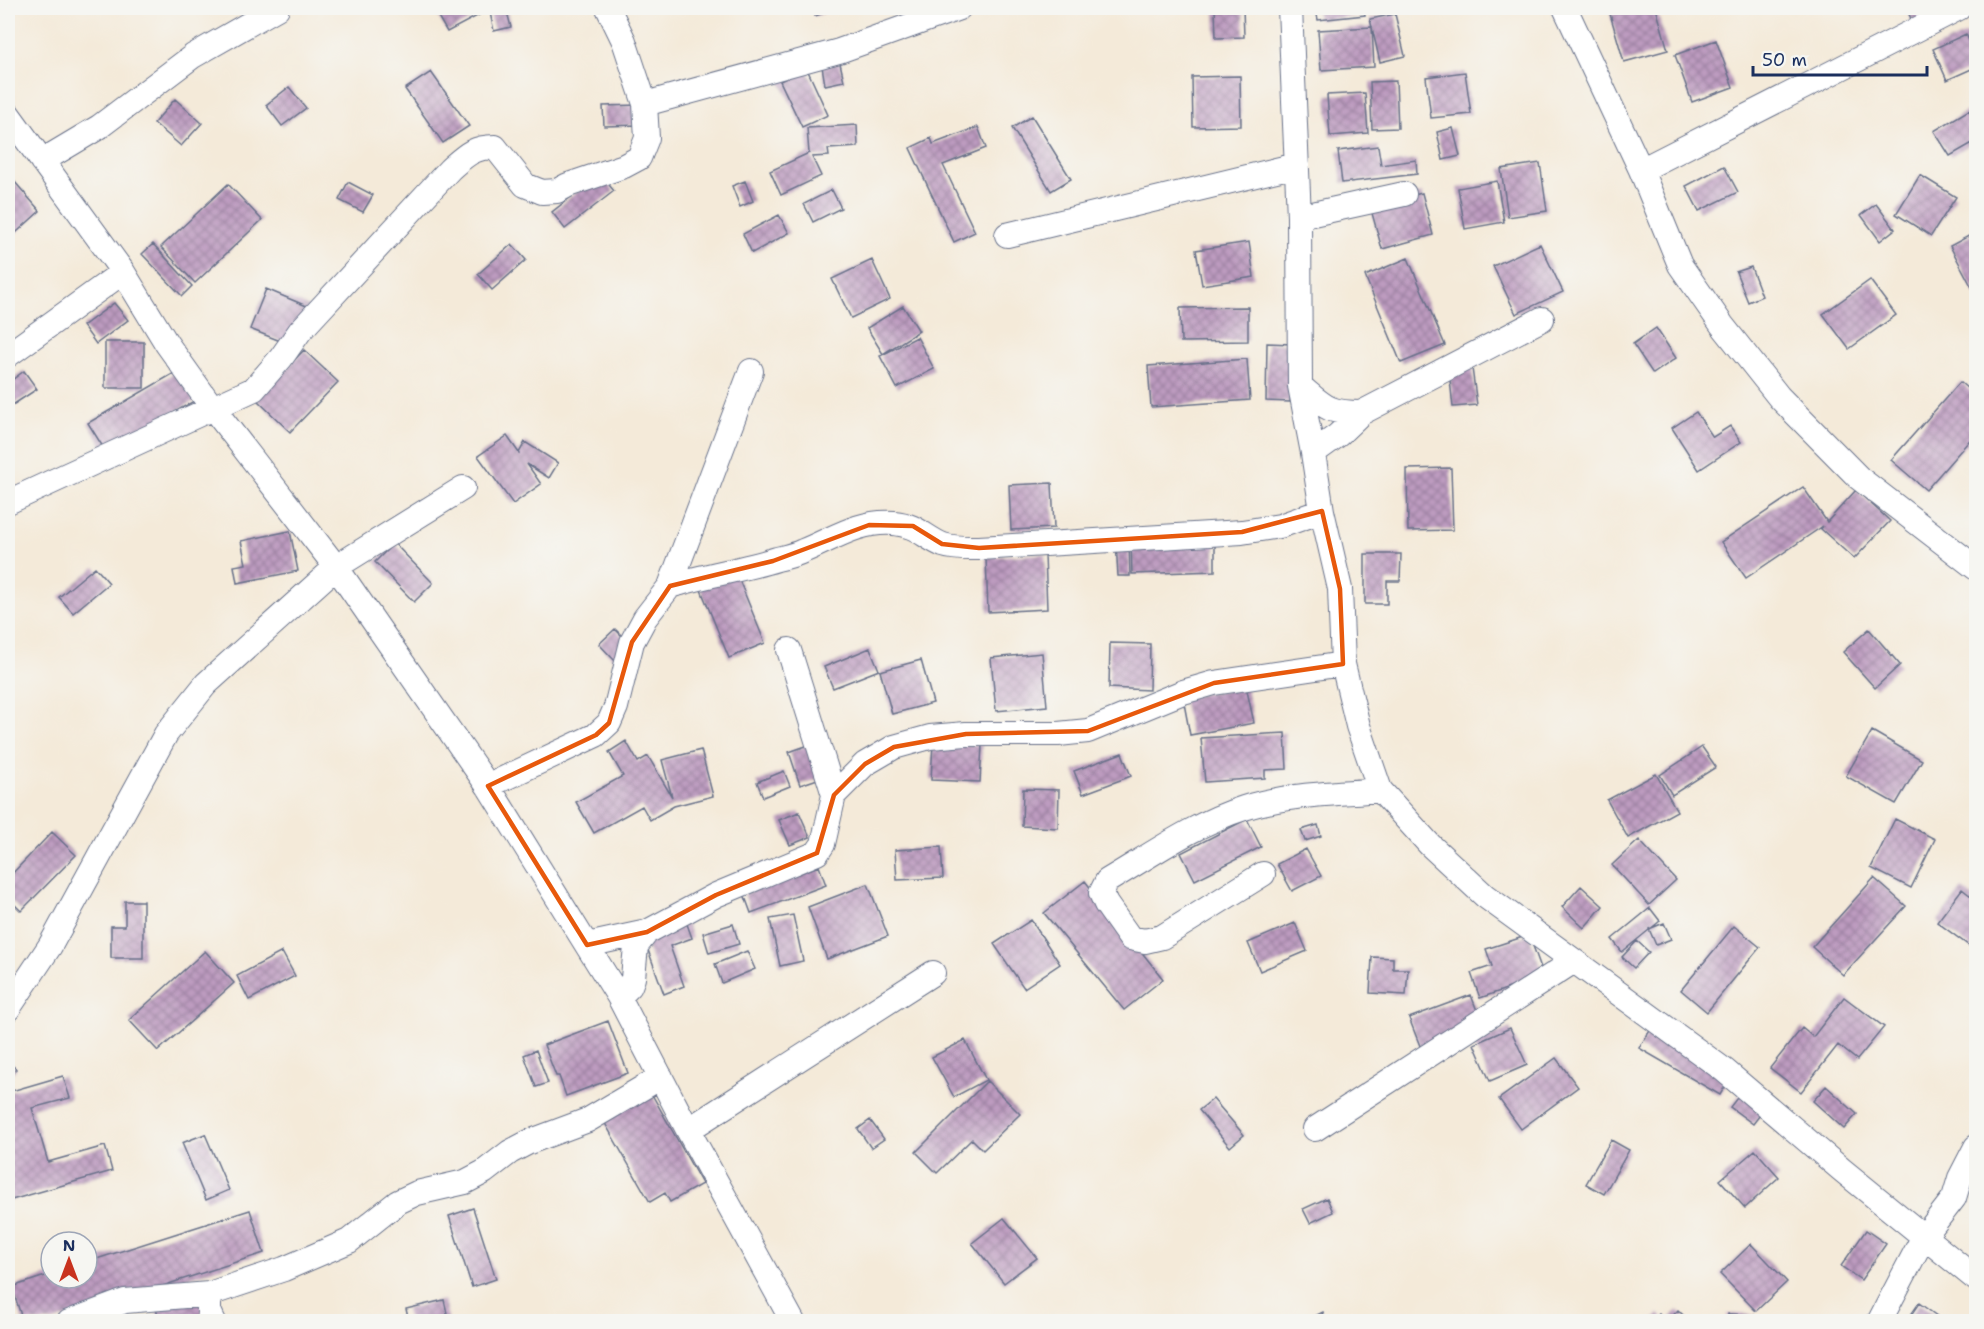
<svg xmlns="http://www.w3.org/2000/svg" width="1984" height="1329" font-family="'Shantell Sans',sans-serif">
	<defs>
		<pattern id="building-cross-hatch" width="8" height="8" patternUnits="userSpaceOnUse" patternTransform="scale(1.5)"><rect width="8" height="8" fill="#bd9bc0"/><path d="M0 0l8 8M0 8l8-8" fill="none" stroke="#997f9f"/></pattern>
	</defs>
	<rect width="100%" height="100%" fill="#f6f6f2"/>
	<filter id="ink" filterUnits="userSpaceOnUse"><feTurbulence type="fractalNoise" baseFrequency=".0167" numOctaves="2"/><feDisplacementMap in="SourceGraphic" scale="12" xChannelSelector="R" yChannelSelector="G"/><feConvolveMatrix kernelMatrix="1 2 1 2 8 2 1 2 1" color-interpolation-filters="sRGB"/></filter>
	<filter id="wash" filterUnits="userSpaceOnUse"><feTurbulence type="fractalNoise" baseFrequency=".008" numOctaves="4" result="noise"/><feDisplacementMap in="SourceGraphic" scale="24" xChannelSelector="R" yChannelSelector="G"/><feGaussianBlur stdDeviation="1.35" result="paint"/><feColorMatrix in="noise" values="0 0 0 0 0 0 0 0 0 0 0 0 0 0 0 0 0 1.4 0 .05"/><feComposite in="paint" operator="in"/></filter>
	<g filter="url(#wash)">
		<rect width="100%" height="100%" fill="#f4ead9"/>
		<g id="blocks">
			<path fill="url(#building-cross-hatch)" d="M446,8H477L481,14L447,32L436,13Z
				M489,8H506L511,27L494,31Z
				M812,8H838L815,16Z
				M1215,8H1243L1244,37L1216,38Z
				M1316,8H1364L1365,15L1318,20Z
				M1635,8H1656L1668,50L1624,62L1610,14Z
				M1906,8H1940L1917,31Z
				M1395,14L1405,56L1380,62L1370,19Z
				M1372,27L1374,67L1321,70L1318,30Z
				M1966,34L1976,56V67L1947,80L1933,49Z
				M1716,40L1733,87L1692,102L1675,55Z
				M840,63L844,81L825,85L822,66Z
				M807,69L828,115L802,127L780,81Z
				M431,72L469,126L443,143L405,89Z
				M1465,72L1471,114L1431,118L1426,77Z
				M1240,76L1241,126L1193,127L1192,77Z
				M1396,81L1398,128L1372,129L1370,82Z
				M289,87L306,108L282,126L266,105Z
				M1365,93L1368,133L1330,136L1327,95Z
				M175,99L202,123L181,146L154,123Z
				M640,105L641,125L604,126L603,106Z
				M1969,110L1974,119L1976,117V141L1950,156L1934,131Z
				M1032,116L1071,179L1051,191L1012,128Z
				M857,125L858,147L828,149L829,156L812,157L821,176L781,195L770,171L809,153L807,128Z
				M978,127L986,148L943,165L975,232L954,242L910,148L931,138L933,144Z
				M1453,128L1460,156L1443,160L1437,132Z
				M1378,146L1381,165L1416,160L1417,174L1342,183L1338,151Z
				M1540,163L1547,211L1508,217L1501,169Z
				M1724,166L1738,192L1699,211L1686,186Z
				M600,174L614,191L565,229L552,212Z
				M1920,175L1956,197L1931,236L1896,214Z
				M14,181L40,211L8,240V187Z
				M745,181L753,201L740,207L732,186Z
				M1497,181L1504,222L1465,229L1458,188Z
				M348,182L373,195L363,212L339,200Z
				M228,184L262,220L195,283L161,247Z
				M832,190L841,208L813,222L804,204Z
				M1422,193L1433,235L1382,249L1370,206Z
				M1876,204L1895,229L1880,241L1861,215Z
				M779,215L789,233L752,253L743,234Z
				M1976,232V295L1950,246Z
				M1249,242L1254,277L1202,285L1196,250Z
				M153,244L192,286L182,296L142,254Z
				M512,244L526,260L492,290L478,274Z
				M1540,244L1563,292L1516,314L1493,266Z
				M1408,258L1445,345L1401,363L1365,276Z
				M872,260L890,299L851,318L832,279Z
				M1751,267L1762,296L1748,302L1736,272Z
				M1870,280L1896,315L1849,349L1823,314Z
				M266,289L309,307L293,346L250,329Z
				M114,303L128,320L96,344L83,326Z
				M903,306L919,331L883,354L867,328Z
				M1248,307V341L1181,342L1180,308Z
				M1656,328L1676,358L1653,374L1633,344Z
				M917,337L934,369L897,388L880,356Z
				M105,342H144V388H105Z
				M1267,343L1292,344L1290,402L1266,401Z
				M304,350L338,382L290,432L256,399Z
				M1247,359L1250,400L1151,407L1148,366Z
				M1472,368L1477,405L1453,407L1449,371Z
				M24,371L37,389L8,408V383Z
				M176,372L194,401L106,452L88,423Z
				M1960,382L1976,396V433L1926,490L1891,460Z
				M1696,412L1713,437L1730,426L1741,442L1699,470L1672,428Z
				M507,436L519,453L525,442L558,463L549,478L527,464L541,484L513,504L478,456Z
				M1451,468L1453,530L1408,531L1407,469Z
				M1052,483L1054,528L1011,530L1009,485Z
				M1803,487L1827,522L1856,490L1890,521L1854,559L1821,529L1823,526L1746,578L1721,542Z
				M290,531L298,571L237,583L234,566L246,564L241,541Z
				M1215,536V571L1132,574L1131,538Z
				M1116,541H1129L1130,576H1118Z
				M394,543L433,583L414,602L375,562Z
				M1045,554L1047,609L988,612L986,557Z
				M1365,554H1401L1400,581H1387V604H1365Z
				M95,567L109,583L73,613L59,597Z
				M735,570L765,643L729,658L699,585Z
				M615,629L631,645L615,661L599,644Z
				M1869,629L1900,665L1875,688L1843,652Z
				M1110,643L1150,644L1149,690L1109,688Z
				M870,648L879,670L833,688L824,667Z
				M1042,653L1047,706L996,711L991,658Z
				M921,660L933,703L892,714L880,671Z
				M1246,686L1254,723L1190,735L1183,698Z
				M1872,731L1922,760L1896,804L1846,776Z
				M1285,733L1287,769L1265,770V778L1205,782L1201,738Z
				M823,740L835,773L800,785L789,752Z
				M626,741L638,762L648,756L672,797L662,760L701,750L713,796L674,806L650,820L642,806L594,833L576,802L623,776L609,752Z
				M933,743L982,745L980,782L931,780Z
				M1702,747L1716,767L1672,795L1660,775Z
				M1122,753L1131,776L1083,794L1074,771Z
				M784,771L790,786L763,797L757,782Z
				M1656,774L1677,811L1628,838L1607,800Z
				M1023,789L1059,790L1058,828L1022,826Z
				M799,812L810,837L790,845L779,820Z
				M1247,819L1261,847L1195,880L1181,853Z
				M1895,819L1935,839L1911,888L1871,868Z
				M1318,825L1321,836L1305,841L1301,830Z
				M52,832L76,855L21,911L8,898V878Z
				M1639,840L1676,880L1649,905L1612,865Z
				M941,847L943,878L897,880L895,850Z
				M1306,849L1321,876L1292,891L1277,864Z
				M819,866L826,885L751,913L744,894Z
				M1874,878L1906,906L1843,975L1812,947Z
				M1085,881L1163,979L1124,1010L1044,913Z
				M868,884L888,936L827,959L808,907Z
				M1581,886L1603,906L1584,928L1562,907Z
				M1962,889L1976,900V951L1937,922Z
				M125,901H143V958H111V926H125Z
				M1650,908L1660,921L1622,952L1612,939Z
				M793,915L803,961L780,966L770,919Z
				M1031,920L1060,964L1024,988L994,944Z
				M1295,923L1307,951L1260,971L1248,943Z
				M1664,923L1671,939L1656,945L1649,929Z
				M687,924L692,938L670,946L684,986L664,994L644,939Z
				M733,924L739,944L709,953L703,933Z
				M1734,926L1760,947L1707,1012L1681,990Z
				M1529,935L1544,976L1480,998L1471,973L1492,966L1486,949Z
				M1637,941L1649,952L1634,968L1622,957Z
				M205,951L234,983L158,1051L129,1020Z
				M747,951L755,969L722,983L715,964Z
				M282,952L295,976L249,1000L237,976Z
				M1372,957L1393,958V969H1408L1406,995L1370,993Z
				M1471,995L1484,1029L1422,1051L1409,1018Z
				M1844,997L1884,1027L1857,1060L1838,1045L1801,1092L1770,1068L1802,1028L1813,1037Z
				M608,1021L628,1073L566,1096L559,1076H556L544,1045Z
				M1510,1028L1527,1065L1490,1081L1474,1044Z
				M1651,1029L1731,1076L1720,1095L1639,1048Z
				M965,1040L986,1080L954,1097L932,1057Z
				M536,1050L548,1083L536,1087L524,1055Z
				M1556,1058L1578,1087L1521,1129L1499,1099Z
				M8,1061L16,1069L8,1077Z
				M63,1076L70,1098L32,1108L48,1162L105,1146L112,1171L8,1201V1138L11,1137L8,1124V1092Z
				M987,1081L1020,1114L983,1150L972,1139L937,1173L916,1152Z
				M1826,1086L1857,1114L1844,1129L1813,1101Z
				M650,1091L702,1184L670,1202L665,1193L650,1202L602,1118Z
				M1740,1094L1763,1111L1753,1124L1730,1107Z
				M1213,1099L1244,1135L1230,1147L1199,1110Z
				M870,1120L884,1139L871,1148L858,1129Z
				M205,1134L229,1190L206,1200L182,1143Z
				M1611,1140L1629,1150L1604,1194L1586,1184Z
				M1755,1150L1779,1177L1745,1208L1720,1180Z
				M1327,1198L1333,1212L1310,1223L1303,1209Z
				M473,1208L496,1279L472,1287L449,1216Z
				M250,1210L264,1253L51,1322H23L12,1287L51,1274V1278H87V1262Z
				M1004,1218L1037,1258L1004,1283L972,1243Z
				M1866,1230L1886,1244L1861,1280L1841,1266Z
				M1751,1244L1787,1282L1756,1311L1720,1274Z
				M199,1293L205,1322H159L155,1303Z
				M444,1300L449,1322H409L406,1309Z
				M1919,1303L1945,1322H1906Z
				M1678,1310L1690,1322H1667Z
				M1323,1312L1327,1322H1303Z
				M1659,1314L1666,1322H1652Z
				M1728,1314L1754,1315L1753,1322H1727Z"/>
		</g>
	</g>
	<g filter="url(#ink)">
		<use href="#blocks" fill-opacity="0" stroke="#677089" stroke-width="1.5"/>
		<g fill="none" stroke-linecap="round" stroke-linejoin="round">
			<g stroke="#677089" stroke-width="26">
				<path id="minor" d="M1290,8L1299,217L1300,386L1313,453L1322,511L1340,589L1343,664L1358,726L1380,790L1430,845L1485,896L1724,1070L1842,1170L1976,1279
					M1565,8L1641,170L1680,265L1722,325L1779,397L1859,478L1976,568
					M645,104L839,51L959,8
					M8,114L123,272L167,344L212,407L336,567L488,786L619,997L688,1130L793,1322
					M42,161L99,127L193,56L277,8
					M1641,170L1959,8
					M1299,217L1404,194
					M1007,235L1297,165
					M8,355L123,272
					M1300,386C1325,407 1328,413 1361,413
					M1313,453L1338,435L1361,413L1542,319
					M8,502L254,389L281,358L300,331L450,169C466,155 473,147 495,147L525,185L542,192L557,191L568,185L624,166L639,158L647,138L645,104L624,41L608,8
					M670,586C705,575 742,570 777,559C785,557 795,555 803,551C833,539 859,520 894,523C917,525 924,537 943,545C955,549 967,548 979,548L1242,532L1280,526L1322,511
					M488,786L596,735L609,723L616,707L632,642L645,618L670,586L751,371
					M834,795L865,764L894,747L930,737L966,734H1058L1088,731L1183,692L1214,683L1343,664
					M1263,874L1162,937L1145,941L1130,938L1106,904L1101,893L1107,881C1151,855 1194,824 1244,808C1287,794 1335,794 1380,790
					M587,945L647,932L716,895L817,853L823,844L834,795L789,650
					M619,997L630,986L633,978L636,946L647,932
					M8,1009L50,946L166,734L206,684L336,567L463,488
					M1315,1129L1574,961
					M688,1130L933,973
					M209,1294V1311L214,1322
					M69,1322L125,1301L209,1294L284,1269L349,1241L398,1202L417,1193L465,1182L484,1172L510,1152L529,1142L588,1120L661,1077
					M1879,1322L1923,1238L1954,1198L1960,1178L1976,1147"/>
			</g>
			<use href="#minor" stroke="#fff" stroke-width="24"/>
		</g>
	</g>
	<path fill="none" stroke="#e8590c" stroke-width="4.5" stroke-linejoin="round" d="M1322,511L1340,589L1343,664L1214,683L1088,731L966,734L894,747L865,764L834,795L817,853L716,895L647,932L587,945L488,786L596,735L609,723L632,642L670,586L773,561L869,525L913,526L942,544L979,548L1242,532Z"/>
	<rect width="1984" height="1329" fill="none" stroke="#f6f6f2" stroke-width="30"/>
	<g transform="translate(69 1260)"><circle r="28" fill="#f6f6f2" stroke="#9ea6b7" stroke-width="1.5"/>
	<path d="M0-4.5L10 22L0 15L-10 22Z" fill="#c8321e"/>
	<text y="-9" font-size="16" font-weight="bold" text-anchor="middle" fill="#1b2f5e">N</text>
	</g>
	<path d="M1753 66v9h174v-9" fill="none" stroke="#1b2f5e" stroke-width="3"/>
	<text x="1762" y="66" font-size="18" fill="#1b2f5e" stroke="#f6f6f2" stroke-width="4.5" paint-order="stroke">50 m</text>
</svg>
